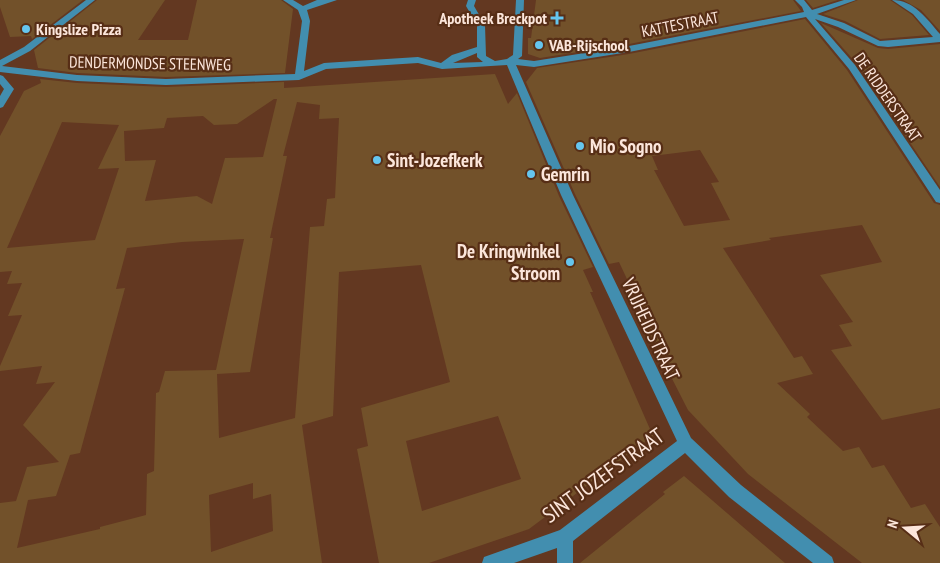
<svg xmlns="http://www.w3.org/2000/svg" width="940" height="563" font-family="'PT Sans Narrow',sans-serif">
	<rect width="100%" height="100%" fill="#633821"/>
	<path fill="#72512a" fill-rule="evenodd" d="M0,0H83L32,39L31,36L10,37L0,7Z
		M97,0H165L138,40H188L197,0H281L293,9L285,73L166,77L77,73L38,68L34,50Z
		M536,0H793L801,11L629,44L540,58L528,54V38H531Z
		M806,0H838L813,8Z
		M858,0H890L912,15L929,35L880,39L845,21L823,14Z
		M903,0H940V31L921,10Z
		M805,19L847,70L934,203L940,205V408L882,420L831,350L852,346L839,325L853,322L820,275L882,262L862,225L769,238L771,240L723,248L794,358L802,356L813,374L777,383L810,414L807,417L843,451L859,447L872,468L884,465L911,508L925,504L940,527V563H862L748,474L688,410L637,310L641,309L619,262L609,264L575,194L526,82L537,68L629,54ZM700,150L719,182L711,183L730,220L684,226L654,170H658L652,156Z
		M821,23L878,48L888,49L940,44V187L857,64Z
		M495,74L508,104L517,93L559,196L593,267L583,270L593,292H590L653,436L529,529L429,563H379L357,449L368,446L361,408L450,382L421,265L339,272L333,416L302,425L322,563H0V503L16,501L27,467L59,462L23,425L55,382L36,384L42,366L0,371V366L22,315L8,316L22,283L7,284L12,271L0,272V136L24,91L41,83L40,79L77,83L166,87L284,82V88ZM274,99H277L263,157L225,158L212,204L197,196L145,201L156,160L125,161L124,131L164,128L167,118L203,116L214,125L237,124ZM297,102L320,105L319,119L339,118L335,198L327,199L324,226L310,227L295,418L219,438L217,374L250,372L273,238H270L287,156H283ZM62,122L119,125L98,169L119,168L95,240L7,248ZM244,239L216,370L165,371L159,392L156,393L154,471L147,474L146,515L100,527V529L17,548L28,500L56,496L70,455L80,453L125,288L116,289L127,248L182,242ZM498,416L521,479L422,511L406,441ZM253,483V499L271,494L273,531L211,552L209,495Z
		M684,476L785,563H580L665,494L663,492Z"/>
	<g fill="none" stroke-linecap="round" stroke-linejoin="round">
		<path fill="#428eaf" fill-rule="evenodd" d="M86,0H95L30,51L2,66L77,75L166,79L295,74L302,21L298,10L283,0H293L303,6L317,0H337L307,10L310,21L304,71L324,63L418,57L441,63L452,55L477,47V25L466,6L468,0H476L474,6L485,25L486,56L495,61L507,59L513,55L516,0H524L522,56L518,59L534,61L629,46L804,12L802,7L795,0H804L812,10L844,0H856L817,14L844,23L880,41L933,37L913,14L892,0C914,0 927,19 940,34V42L888,47L878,46L838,27L815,19L855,65L940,190V203L936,202L849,69L806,17L629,52L534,67L516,65L573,195L691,438L741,485L832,557L834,563H813L729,497L685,453L573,541V563H557V548L514,563H482L484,557L560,530L677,441L561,195L507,65L442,69L418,63L326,69L299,80L166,85L77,81L0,72V60L24,47ZM477,53V57L483,62L453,63Z
			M0,75L3,76L14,89L3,107L0,108V96L4,89L0,84Z"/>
	</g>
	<g fill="#65c5ee" stroke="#572e16" stroke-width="2">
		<path d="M554.5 10.5h5v5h5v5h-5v5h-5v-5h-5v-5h5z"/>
		<circle cx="26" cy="29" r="5"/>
		<circle cx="539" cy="45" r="5"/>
		<circle cx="580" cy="146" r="5"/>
		<circle cx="377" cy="160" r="5"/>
		<circle cx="531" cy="174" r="5"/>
		<circle cx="570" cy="262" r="5"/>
	</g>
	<g text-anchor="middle" stroke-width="4.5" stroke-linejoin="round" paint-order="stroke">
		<g font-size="16" font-weight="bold" fill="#fce6db" stroke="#572e16" text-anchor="start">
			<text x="547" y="24" text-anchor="end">Apotheek Breckpot</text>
			<text x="36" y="35">Kingslize Pizza</text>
			<text x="549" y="51">VAB-Rijschool</text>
		</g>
		<g font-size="16" fill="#fce6db" stroke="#572e16">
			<text transform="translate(680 24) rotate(-11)" y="6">KATTESTRAAT</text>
			<text transform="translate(150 63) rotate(1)" y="6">DENDERMONDSE STEENWEG</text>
			<text transform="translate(888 97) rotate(55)" y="6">DE RIDDERSTRAAT</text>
		</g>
		<g font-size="19" font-weight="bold" fill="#fce6db" stroke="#572e16" text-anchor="start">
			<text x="590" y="153">Mio Sogno</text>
			<text x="387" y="167">Sint-Jozefkerk</text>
			<text x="541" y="181">Gemrin</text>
			<text x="560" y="258" text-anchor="end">De Kringwinkel<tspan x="560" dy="22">Stroom</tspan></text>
		</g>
		<g font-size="19" fill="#fce6db" stroke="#572e16">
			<text transform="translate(651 329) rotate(65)" y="7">VRIJHEIDSTRAAT</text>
		</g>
		<g font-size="22" fill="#fce6db" stroke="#572e16">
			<text transform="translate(603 475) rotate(-36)" y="8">SINT JOZEFSTRAAT</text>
		</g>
	</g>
	<g transform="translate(905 528) rotate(288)" stroke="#572e16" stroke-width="4" paint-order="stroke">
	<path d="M0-4L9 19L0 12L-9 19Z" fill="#fce6db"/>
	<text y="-8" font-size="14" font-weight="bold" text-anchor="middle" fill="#fce6db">N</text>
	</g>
</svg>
